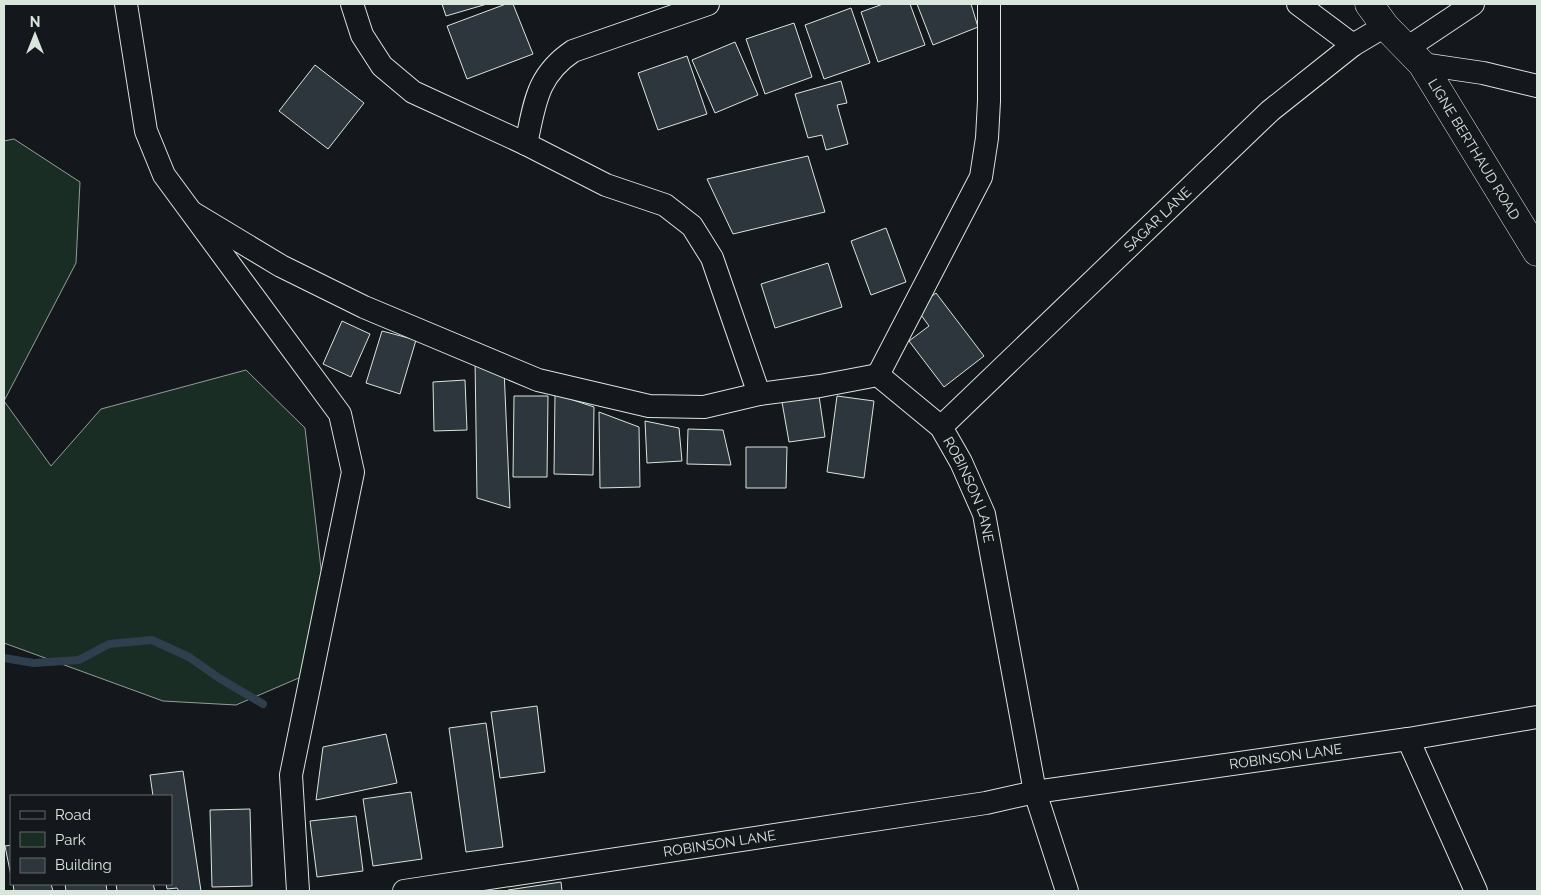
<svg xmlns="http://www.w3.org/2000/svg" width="1541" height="895" font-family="Raleway,sans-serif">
	<rect width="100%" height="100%" fill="#14181c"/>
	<path fill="#1a2d24" stroke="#939e99" d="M14,139L80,182L76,263L4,401V141Z
		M246,370L305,428L323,586L308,674L236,705L163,701L4,643V401L51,466L101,409Z"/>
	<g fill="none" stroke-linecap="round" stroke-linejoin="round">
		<path stroke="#2f3f4d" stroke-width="8" d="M4,658L34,663L79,660L109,644L152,640L189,657L219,678L263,704"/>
	</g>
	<path fill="#2c363c" stroke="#d8e6dc" d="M442,4H487L446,16Z
		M506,4H513L533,54L467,79L447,26Z
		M883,4H910L925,45L878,62L861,12Z
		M917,4H971L978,27L933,45Z
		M851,8L870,63L824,79L805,25Z
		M794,23L812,77L765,94L746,39Z
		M735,42L758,95L715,113L692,60Z
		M687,56L707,114L658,130L638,73Z
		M315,65L364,103L328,149L279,111Z
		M841,81L847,103L837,105L848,144L826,150L822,135L808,138L795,94Z
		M808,156L825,212L733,234L707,179Z
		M886,228L906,282L871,295L851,241Z
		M828,263L842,307L775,328L761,284Z
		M936,293L984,356L944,387L909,341L929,326L916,308Z
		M342,321L370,334L351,377L323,364Z
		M382,331L416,340L400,394L366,383Z
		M475,358L504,369L510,508L477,498Z
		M465,380L467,430L434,431L433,382Z
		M555,394L594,407L593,475L554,474Z
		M514,396H548L547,477H513Z
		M819,396L825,437L789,442L782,402Z
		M837,396L874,401L864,478L827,472Z
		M599,412L639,427L640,487L600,488Z
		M645,421L679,428L682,461L647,463Z
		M688,429L723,430L731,465L687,464Z
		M746,447H787L786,488H746Z
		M537,706L545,772L500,778L491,712Z
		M486,723L503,847L466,852L449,728Z
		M386,734L397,783L316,800L323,747Z
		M183,771L201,891H179L177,888L167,889L166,884H171V796H153L150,775Z
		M411,792L422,859L373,866L363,799Z
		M250,809L252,886L212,887L210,810Z
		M356,816L363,871L317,877L310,821Z
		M11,845V876L5,846Z
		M561,882L562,891H508V890Z
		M13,884H51L53,891H14Z
		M65,884H106L107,891H66Z
		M116,884H153L155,891H117Z"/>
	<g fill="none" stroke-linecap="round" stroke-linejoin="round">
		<g stroke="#d8e6dc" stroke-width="24">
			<g id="minor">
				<path d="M126,4L146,131L164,175L340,414L353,472L291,775L298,891"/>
				<path d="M352,4L362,35L382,66L413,92L526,144L606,185L665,205L692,226L712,258L759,394"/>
				<path d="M1298,4L1353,45"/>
				<path d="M1407,48L1473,4"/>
				<path d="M1422,64L1483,73L1537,86"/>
				<path d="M526,144C535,104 536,76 573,51L708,4"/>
				<path id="s1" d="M193,213L281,266L364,307L538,380L649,406L704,407L759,394L820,386L878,375L941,427L961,462L984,514L1035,792L1067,891"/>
				<path d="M878,375L981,177L987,138L989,101V4"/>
				<path id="s2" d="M941,427L1270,111L1353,45L1385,26"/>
				<path d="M1408,739L1476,891"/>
				<path id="s3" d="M404,891L986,803L1035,792L1408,739L1537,717"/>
			</g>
		</g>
		<g stroke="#d8e6dc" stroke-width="29">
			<g id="tertiary">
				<path id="s4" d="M1369,4L1385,26L1422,64L1537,252"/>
			</g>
		</g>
		<use href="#minor" stroke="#14181c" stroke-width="22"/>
		<use href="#tertiary" stroke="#14181c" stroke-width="28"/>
	</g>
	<g text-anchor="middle" stroke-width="4" stroke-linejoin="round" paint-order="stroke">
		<g font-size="14" fill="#d8e6dc" stroke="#14181c">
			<text dy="5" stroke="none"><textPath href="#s4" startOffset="180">LIGNE BERTHAUD ROAD</textPath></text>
			<text dy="5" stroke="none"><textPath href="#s2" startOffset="300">SAGAR LANE</textPath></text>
			<text dy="5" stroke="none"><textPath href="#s1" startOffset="881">ROBINSON LANE</textPath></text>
			<text dy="5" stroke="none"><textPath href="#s3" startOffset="892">ROBINSON LANE</textPath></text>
			<text dy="5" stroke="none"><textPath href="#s3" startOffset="319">ROBINSON LANE</textPath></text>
		</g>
	</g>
	<rect width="1541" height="895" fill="none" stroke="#d8e6dc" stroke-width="10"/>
	<rect x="10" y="795" width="162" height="90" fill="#14181c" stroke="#626a69"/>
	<rect x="20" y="811" width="25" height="8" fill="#14181c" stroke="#626a69"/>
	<text x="55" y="820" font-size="15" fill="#d8e6dc">Road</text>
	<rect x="20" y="832" width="25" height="15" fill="#1a2d24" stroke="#626a69"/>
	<text x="55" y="845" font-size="15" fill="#d8e6dc">Park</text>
	<rect x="20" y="858" width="25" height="15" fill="#2c363c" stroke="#626a69"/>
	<text x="55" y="870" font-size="15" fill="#d8e6dc">Building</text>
	<g transform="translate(35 35)" stroke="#14181c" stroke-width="4" paint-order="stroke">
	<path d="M0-4L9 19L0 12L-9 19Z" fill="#d8e6dc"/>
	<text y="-8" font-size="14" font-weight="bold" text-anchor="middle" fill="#d8e6dc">N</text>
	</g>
</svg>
